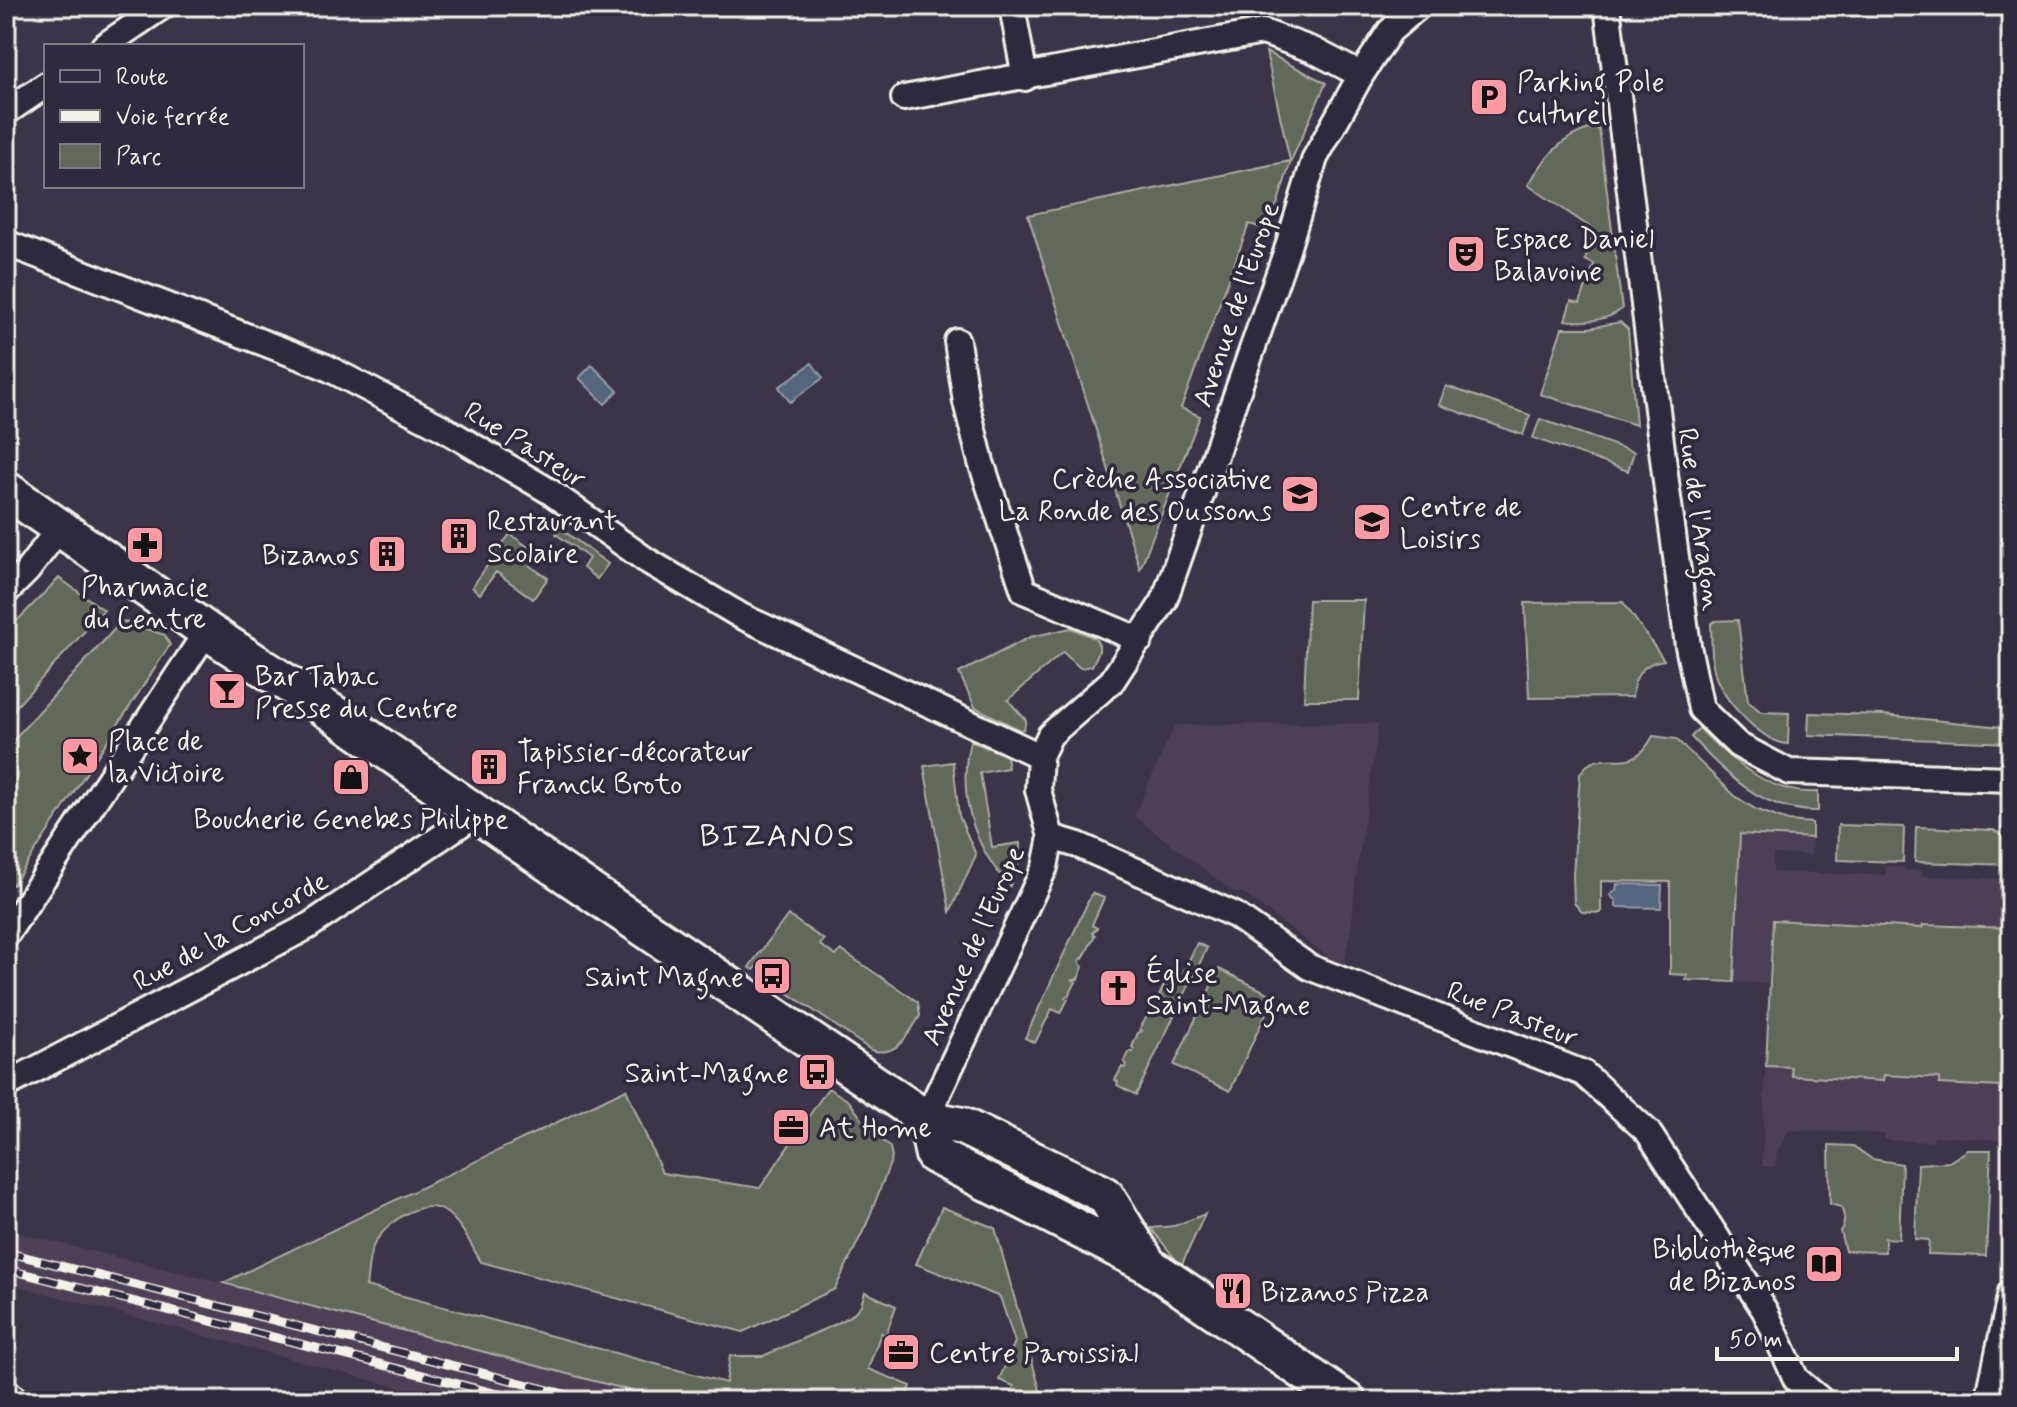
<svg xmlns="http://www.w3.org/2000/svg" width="2017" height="1407" font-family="Mynerve,sans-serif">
	<rect width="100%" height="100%" fill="#3c3448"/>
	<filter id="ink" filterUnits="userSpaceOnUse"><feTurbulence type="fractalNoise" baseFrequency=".0125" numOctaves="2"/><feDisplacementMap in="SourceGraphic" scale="16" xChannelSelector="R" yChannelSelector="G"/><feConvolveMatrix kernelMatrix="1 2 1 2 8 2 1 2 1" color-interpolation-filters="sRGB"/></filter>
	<g filter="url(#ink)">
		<path fill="#4c4055" d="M1379,723L1355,883L1352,923L1343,968L1243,893H1235L1134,816L1175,725Z
			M1740,833L1812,838L1811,855L1773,854V872L1885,875L1886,866L1904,867L1905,870H1922V876L2011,879V974L2003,1140L1934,1136L1933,1142L1884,1140V1134L1789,1130L1777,1153L1775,1167L1762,1166L1768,984L1734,982Z
			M6,1230L223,1283L670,1401H449L6,1283Z"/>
		<path fill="#62685a" stroke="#abaca1" stroke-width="2" d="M1266,52L1326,83L1291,161L1269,230L1249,224L1181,408L1200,416L1140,569L1028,215L1290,161Z
			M1589,129H1599L1622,309C1607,321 1584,323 1565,320L1571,301L1580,303L1594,264L1585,260L1594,230L1528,185C1543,161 1560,137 1589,129Z
			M1620,322L1628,329L1636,425L1540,394L1562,328H1589Z
			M1446,386L1530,415L1523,435L1439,405Z
			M1540,419L1634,452L1628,471L1533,438Z
			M560,528L608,564L597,579L583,568L589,558L556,534Z
			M510,534L538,554L530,566L548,578L533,599L496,572L480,594L472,587Z
			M59,578L104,610L6,718V632Z
			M1308,600H1364L1359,700H1304Z
			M1623,602L1664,660C1642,663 1634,676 1632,697L1529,698L1525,603Z
			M1738,620L1748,701L1761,712L1789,713L1788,744C1762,742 1728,704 1718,682C1710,665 1712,642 1711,624L1715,621Z
			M122,621L165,635L170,645L13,885L6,878V748Z
			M1071,628L1095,638L1099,645V651L1092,666L1080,668L1063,652L1008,700L1026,720L1024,729L1020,730L975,707L959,673L1030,637Z
			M1809,713L1884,715L2011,728V743L1808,735Z
			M1699,728C1730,760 1772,796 1818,792V811C1763,812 1726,775 1691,737Z
			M1653,736L1676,739L1735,796L1755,809L1788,821L1812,823V838L1740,834L1734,982L1686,980L1687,975L1670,974V882L1601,881V913L1582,912L1574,903L1573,875L1580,774C1600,741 1630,782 1653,736Z
			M970,741L1006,755L1008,768L980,773L992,847L1020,843V860L1010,886C973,847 957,794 970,741Z
			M953,762L959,816L976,855L950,912L924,766Z
			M1838,825L1904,827L1903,862L1837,860Z
			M1916,827L1993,830C2010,838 2011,848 2011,865L1915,862Z
			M1092,893L1104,898L1092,925L1097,928L1092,933L1095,935L1083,959L1081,958L1079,961L1083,967L1078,979L1073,980L1076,982L1069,995L1065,997L1068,999L1061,1013L1052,1009L1035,1043L1025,1038Z
			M788,915L824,940L820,945L836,956L841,950L918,1002L920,1016C908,1035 897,1058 871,1050L781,988L788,978L762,960L754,970L749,967Z
			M1773,920L1922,928L1923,925L2011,928L2004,1098H2002L2003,1087L1939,1084V1078L1884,1075L1883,1081L1792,1076L1791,1067L1766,1066Z
			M1197,943L1207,948L1136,1095L1117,1085L1118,1082L1115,1080L1122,1067L1125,1068L1127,1065L1124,1062L1130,1051L1133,1052L1134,1049L1132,1047L1138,1033L1142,1031L1140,1029L1147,1016L1150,1017L1151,1014L1148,1012L1154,1001L1161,1000L1162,997L1159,996L1171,970L1182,975Z
			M1219,969L1274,996L1230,1091L1174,1065Z
			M828,1088L849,1101L869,1129L890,1147L892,1158L867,1223L835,1289L743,1332L481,1262C471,1245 461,1222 444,1211C419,1197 381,1226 372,1249C368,1260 368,1275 366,1286L726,1383L730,1356H763L836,1324L853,1314L861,1305L865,1292L896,1306L886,1335L881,1333L868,1369L911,1386L905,1401H670L223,1283L626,1089L662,1173L760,1188Z
			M1829,1145L1853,1146L1872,1159L1902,1164L1899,1239L1885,1238V1252L1845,1251L1840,1231C1846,1222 1845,1217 1841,1207L1830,1204Z
			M1968,1150H1991L1986,1256L1928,1254L1929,1240L1915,1239L1918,1164L1949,1162Z
			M942,1207L995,1228L1043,1401H1009L1014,1386L999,1380L1015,1342L1000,1297L916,1264Z
			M1205,1214L1181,1266L1151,1228L1174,1226Z"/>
		<path fill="#54657e" stroke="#949da8" stroke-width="2" d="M812,363L823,378L790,402L779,387Z
			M592,365L618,391L605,404L579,378Z
			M1617,884L1662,885L1661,908L1616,907V901L1610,895L1616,890Z"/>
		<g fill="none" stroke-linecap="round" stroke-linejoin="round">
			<g stroke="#f4f1e8" stroke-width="30">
				<path id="minor" d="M1012,6L1025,78
					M1607,6L1667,490L1688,646L1701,709L1738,745L1789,772L2011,779
					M104,46L163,6
					M904,98L1263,32L1313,50L1361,75
					M6,112L46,85
					M6,243L326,367L441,427L549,491L646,560L741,616L1040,756
					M957,341L966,402L981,462L1024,591L1140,640
					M6,592L27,571L61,526
					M1051,837L1078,845L1235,915L1309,967L1583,1073L1648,1132L1765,1311L1796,1379L1822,1401
					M6,935L207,631
					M6,1085L307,927L476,814
					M926,1119L1045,867L1051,837L1038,790L1040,756L1050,735L1112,681L1164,601L1286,253L1315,158L1361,75L1390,31L1419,6
					M6,1391L17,1401
					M1988,1401L2011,1292"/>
			</g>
			<g stroke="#f4f1e8" stroke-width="42">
				<path id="secondary" d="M6,490L207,631L334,714L519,843L926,1119L962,1126L1105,1195L1148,1265L1347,1401
					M926,1119L934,1155L1147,1264"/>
			</g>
			<use href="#minor" stroke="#2f2a3d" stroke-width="24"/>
			<use href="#secondary" stroke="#2f2a3d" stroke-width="36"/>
			<g stroke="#f4f1e8" stroke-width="9">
				<path id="rail" d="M6,1252L592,1401
					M6,1269L525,1401"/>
			</g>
			<use href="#rail" stroke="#2f2a3d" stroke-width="6" stroke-dasharray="18" stroke-linecap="butt"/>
		</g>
	</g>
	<defs>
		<g id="parking-square" transform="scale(2)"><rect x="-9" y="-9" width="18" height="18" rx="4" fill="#ff9aa2" stroke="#2f2a3d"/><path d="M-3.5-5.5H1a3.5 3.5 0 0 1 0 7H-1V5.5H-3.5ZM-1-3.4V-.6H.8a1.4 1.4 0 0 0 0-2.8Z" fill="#111"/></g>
		<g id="theatre-square" transform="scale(2)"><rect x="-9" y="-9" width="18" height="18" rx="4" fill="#ff9aa2" stroke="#2f2a3d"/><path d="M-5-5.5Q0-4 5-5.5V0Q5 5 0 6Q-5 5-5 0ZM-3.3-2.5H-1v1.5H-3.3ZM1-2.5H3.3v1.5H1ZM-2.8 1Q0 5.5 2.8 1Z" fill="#111"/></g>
		<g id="school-square" transform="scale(2)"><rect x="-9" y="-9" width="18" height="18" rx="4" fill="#ff9aa2" stroke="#2f2a3d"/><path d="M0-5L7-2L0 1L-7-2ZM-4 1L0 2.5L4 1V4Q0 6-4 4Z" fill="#111"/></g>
		<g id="building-square" transform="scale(2)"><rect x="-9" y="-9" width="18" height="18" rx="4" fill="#ff9aa2" stroke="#2f2a3d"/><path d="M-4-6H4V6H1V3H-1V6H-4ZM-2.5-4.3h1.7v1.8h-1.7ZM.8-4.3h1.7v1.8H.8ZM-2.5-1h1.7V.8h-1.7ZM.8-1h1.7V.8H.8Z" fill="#111"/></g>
		<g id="pharmacy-square" transform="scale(2)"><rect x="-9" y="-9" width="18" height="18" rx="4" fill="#ff9aa2" stroke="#2f2a3d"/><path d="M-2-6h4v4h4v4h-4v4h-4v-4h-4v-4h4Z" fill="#111"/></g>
		<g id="bar-square" transform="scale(2)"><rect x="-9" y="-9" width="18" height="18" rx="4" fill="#ff9aa2" stroke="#2f2a3d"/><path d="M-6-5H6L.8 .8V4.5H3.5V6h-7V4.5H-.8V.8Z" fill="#111"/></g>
		<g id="sight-square" transform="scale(2)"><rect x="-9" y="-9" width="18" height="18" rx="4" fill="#ff9aa2" stroke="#2f2a3d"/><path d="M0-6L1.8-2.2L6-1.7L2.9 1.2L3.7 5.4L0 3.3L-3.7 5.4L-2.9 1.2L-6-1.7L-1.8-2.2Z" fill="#111"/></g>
		<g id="shop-square" transform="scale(2)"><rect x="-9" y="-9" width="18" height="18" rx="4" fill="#ff9aa2" stroke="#2f2a3d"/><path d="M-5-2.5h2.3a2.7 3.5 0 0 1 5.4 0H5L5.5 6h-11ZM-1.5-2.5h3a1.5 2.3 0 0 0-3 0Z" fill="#111"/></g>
		<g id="bus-square" transform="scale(2)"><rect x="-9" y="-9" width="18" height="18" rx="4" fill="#ff9aa2" stroke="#2f2a3d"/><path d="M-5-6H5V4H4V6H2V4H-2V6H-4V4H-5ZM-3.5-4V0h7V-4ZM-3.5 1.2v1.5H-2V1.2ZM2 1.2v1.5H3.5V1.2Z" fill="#111"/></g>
		<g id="church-square" transform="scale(2)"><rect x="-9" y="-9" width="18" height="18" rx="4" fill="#ff9aa2" stroke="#2f2a3d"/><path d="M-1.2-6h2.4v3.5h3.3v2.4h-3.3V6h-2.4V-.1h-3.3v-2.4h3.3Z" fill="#111"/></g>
		<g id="office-square" transform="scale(2)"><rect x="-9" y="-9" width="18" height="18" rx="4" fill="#ff9aa2" stroke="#2f2a3d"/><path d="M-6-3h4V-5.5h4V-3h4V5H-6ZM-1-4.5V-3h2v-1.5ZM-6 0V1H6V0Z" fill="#111"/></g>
		<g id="library-square" transform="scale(2)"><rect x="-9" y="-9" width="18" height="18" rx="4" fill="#ff9aa2" stroke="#2f2a3d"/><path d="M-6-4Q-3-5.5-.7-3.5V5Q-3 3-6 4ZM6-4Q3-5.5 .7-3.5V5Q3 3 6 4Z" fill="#111"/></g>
		<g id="restaurant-square" transform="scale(2)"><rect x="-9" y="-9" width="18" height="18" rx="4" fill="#ff9aa2" stroke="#2f2a3d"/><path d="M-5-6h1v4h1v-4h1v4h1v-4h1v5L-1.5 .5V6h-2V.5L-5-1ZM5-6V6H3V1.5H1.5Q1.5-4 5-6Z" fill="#111"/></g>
	</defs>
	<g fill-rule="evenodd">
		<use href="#parking-square" x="1489" y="97"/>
		<use href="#theatre-square" x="1466" y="254"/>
		<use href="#school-square" x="1300" y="494"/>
		<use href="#school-square" x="1372" y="522"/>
		<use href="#building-square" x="459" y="536"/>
		<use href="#pharmacy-square" x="145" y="545"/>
		<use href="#building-square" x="387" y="554"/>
		<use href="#bar-square" x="227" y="691"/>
		<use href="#sight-square" x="80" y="756"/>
		<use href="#building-square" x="489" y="767"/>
		<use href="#shop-square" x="351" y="777"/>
		<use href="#bus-square" x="772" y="976"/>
		<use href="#church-square" x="1118" y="988"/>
		<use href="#bus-square" x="817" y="1072"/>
		<use href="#office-square" x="791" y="1127"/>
		<use href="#library-square" x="1824" y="1264"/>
		<use href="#restaurant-square" x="1233" y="1291"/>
		<use href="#office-square" x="901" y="1352"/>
	</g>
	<g text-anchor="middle" stroke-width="7" stroke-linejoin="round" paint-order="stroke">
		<g font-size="28" fill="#f4f1e8" stroke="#2f2a3d" text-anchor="start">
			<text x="1517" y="91">Parking Pole<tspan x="1517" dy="32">culturel</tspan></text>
			<text x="1494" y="248">Espace Daniel<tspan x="1494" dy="32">Balavoine</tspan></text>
			<text x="1272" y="488" text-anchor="end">Crèche Associative<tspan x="1272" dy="32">La Ronde des Oussons</tspan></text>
			<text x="1400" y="516">Centre de<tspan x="1400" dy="32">Loisirs</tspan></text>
			<text x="487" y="530">Restaurant<tspan x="487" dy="32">Scolaire</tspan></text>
			<text x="359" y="564" text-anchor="end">Bizanos</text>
			<text x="145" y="596" text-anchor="middle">Pharmacie<tspan x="145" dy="32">du Centre</tspan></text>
			<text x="255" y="685">Bar Tabac<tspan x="255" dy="32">Presse du Centre</tspan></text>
			<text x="108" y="750">Place de<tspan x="108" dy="32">la Victoire</tspan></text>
			<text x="517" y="761">Tapissier-décorateur<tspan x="517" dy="32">Franck Broto</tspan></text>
			<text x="351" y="828" text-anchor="middle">Boucherie Genebes Philippe</text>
			<text x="1146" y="982">Église<tspan x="1146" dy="32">Saint-Magne</tspan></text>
			<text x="744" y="986" text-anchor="end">Saint Magne</text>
			<text x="789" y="1082" text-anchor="end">Saint-Magne</text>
			<text x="819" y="1137">At Home</text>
			<text x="1796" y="1258" text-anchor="end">Bibliothèque<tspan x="1796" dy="32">de Bizanos</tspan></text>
			<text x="1261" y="1301">Bizanos Pizza</text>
			<text x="929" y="1362">Centre Paroissial</text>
		</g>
		<g font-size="28" fill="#f4f1e8" stroke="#2f2a3d">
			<text transform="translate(1235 304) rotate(-71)" y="10">Avenue de l'Europe</text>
			<text transform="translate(526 444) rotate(32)" y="10">Rue Pasteur</text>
			<text transform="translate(1701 519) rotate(82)" y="10">Rue de l'Aragon</text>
			<text transform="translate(230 930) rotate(-29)" y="10">Rue de la Concorde</text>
			<text transform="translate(972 945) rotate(-66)" y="10">Avenue de l'Europe</text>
			<text transform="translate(1513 1013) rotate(21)" y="10">Rue Pasteur</text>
		</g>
		<g font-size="32" letter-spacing="2" fill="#f4f1e8" stroke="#2f2a3d">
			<text x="778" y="846">BIZANOS</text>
		</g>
	</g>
	<rect width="2017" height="1407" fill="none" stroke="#2f2a3d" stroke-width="32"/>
	<rect x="16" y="16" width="1985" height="1375" fill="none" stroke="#f4f1e8" stroke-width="3" filter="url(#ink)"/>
	<rect x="44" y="44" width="260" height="144" fill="#2f2a3d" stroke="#7e7a81" stroke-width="2"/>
	<rect x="60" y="70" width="40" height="12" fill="#2f2a3d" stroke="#7e7a81" stroke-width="2"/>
	<text x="116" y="84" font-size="24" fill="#f4f1e8">Route</text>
	<rect x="60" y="110" width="40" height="12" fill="#f4f1e8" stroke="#7e7a81" stroke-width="2"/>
	<text x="116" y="124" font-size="24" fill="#f4f1e8">Voie ferrée</text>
	<rect x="60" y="144" width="40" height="24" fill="#62685a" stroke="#7e7a81" stroke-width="2"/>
	<text x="116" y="164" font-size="24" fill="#f4f1e8">Parc</text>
	<path d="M1717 1347v12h240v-12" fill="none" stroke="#f4f1e8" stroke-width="4"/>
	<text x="1729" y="1347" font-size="24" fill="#f4f1e8" stroke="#2f2a3d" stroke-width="6" paint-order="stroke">50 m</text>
</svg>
